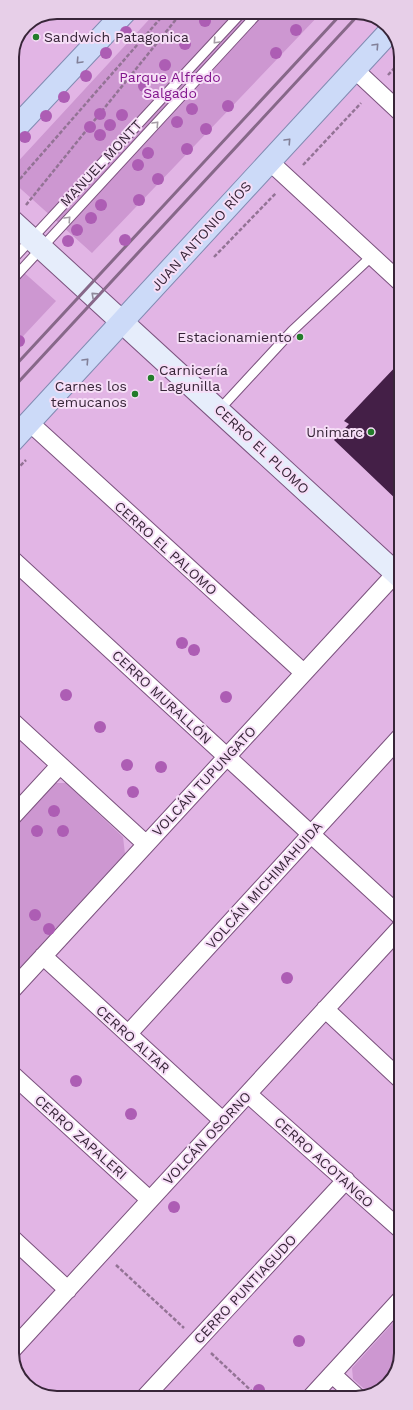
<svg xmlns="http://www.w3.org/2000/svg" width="413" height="1410" font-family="'Work Sans',sans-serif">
	<rect width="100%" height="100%" fill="#e2b5e5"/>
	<path fill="#cd97d1" d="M156,12H322L92,253L12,181V168Z
		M12,262L56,301L12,348Z
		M53,783H66L123,837L125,854L13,979V828Z
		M401,1314V1354L390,1383L370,1394L353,1379L352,1368Z"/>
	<path fill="#441f47" d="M400,362V503L334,440L349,424L344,421Z"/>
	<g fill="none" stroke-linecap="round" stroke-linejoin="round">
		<g stroke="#7b527e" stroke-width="11">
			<path id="lane" d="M12,260L242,12
				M12,280L259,12
				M219,410L292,331L372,256"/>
		</g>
		<g stroke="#7b527e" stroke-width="19">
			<path id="street" d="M354,69L400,112
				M269,161L400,282
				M29,422L304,673
				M12,559L401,917
				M12,721L146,844
				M13,816L60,765
				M43,956L223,1121
				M13,989L396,573
				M325,1009L401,1080
				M128,1034L401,736
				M13,1075L150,1200
				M248,1094L401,1230
				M13,1239L68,1290
				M13,1349L401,927
				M332,1374L357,1397
				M311,1397L401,1299
				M144,1398L346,1180"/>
		</g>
		<g stroke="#7b527e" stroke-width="24">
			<path id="secondary" d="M12,221L400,577"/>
		</g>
		<g stroke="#828bb2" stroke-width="24">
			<path id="primary" d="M12,132L125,12
				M12,441L390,31"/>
		</g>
		<path stroke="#937395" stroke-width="2.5" stroke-dasharray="4 2" stroke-linecap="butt" d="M388,75L400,62
			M303,165L361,103
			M12,188L166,12
			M26,205L182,12
			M214,257L276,193
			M12,474L26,460
			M116,1265L184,1328
			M211,1353L258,1397"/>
		<use href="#lane" stroke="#fff" stroke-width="9"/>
		<use href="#street" stroke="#fff" stroke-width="17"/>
		<use href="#secondary" stroke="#e6edfb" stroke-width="22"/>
		<use href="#primary" stroke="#ccdaf8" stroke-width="22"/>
		<path stroke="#876889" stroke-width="3" d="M12,369L343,12
			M12,389L361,12"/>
	</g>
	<g fill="#ad5db4">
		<circle cx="205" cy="21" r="6"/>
		<circle cx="296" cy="30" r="6"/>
		<circle cx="126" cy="32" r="6"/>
		<circle cx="185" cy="44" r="6"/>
		<circle cx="106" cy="53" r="6"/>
		<circle cx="276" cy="53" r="6"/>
		<circle cx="165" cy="65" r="6"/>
		<circle cx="86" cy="76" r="6"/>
		<circle cx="144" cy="86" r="6"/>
		<circle cx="64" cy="97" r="6"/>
		<circle cx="228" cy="106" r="6"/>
		<circle cx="192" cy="109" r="6"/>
		<circle cx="100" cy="114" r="6"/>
		<circle cx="122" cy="115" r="6"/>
		<circle cx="46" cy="116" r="6"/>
		<circle cx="177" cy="122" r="6"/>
		<circle cx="110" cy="125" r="6"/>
		<circle cx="90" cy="127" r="6"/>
		<circle cx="206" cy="129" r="6"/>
		<circle cx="100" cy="135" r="6"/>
		<circle cx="25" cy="137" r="6"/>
		<circle cx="187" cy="149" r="6"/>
		<circle cx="148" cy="153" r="6"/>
		<circle cx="138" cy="165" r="6"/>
		<circle cx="158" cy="179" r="6"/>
		<circle cx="139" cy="200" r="6"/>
		<circle cx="101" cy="205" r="6"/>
		<circle cx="91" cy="218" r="6"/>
		<circle cx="77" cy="230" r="6"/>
		<circle cx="125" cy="240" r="6"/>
		<circle cx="68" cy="241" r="6"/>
		<circle cx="19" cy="341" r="6"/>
		<circle cx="182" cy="643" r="6"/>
		<circle cx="194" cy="650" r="6"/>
		<circle cx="66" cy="695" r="6"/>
		<circle cx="226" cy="697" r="6"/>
		<circle cx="100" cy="727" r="6"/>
		<circle cx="127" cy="765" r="6"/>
		<circle cx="161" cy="767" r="6"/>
		<circle cx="133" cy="792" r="6"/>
		<circle cx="54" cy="811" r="6"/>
		<circle cx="37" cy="831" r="6"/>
		<circle cx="63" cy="831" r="6"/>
		<circle cx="35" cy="915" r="6"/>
		<circle cx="49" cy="929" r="6"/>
		<circle cx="287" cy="978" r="6"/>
		<circle cx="76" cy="1081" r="6"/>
		<circle cx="131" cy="1114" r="6"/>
		<circle cx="174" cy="1207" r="6"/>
		<circle cx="299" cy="1341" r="6"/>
		<circle cx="259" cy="1390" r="6"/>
	</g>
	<defs><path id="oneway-chevron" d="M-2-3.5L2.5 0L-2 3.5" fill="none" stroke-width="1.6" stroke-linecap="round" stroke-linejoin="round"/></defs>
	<g stroke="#a59da5">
		<use href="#oneway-chevron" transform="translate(216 41) rotate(133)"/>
		<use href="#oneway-chevron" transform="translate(156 124) rotate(-47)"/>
		<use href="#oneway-chevron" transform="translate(68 219) rotate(-47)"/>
	</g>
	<g stroke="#828098">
		<use href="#oneway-chevron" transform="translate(376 46) rotate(-47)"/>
		<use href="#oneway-chevron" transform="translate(79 61) rotate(133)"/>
		<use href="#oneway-chevron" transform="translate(288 141) rotate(-47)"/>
		<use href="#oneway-chevron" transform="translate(86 361) rotate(-47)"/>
	</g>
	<use stroke="#8e899a" href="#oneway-chevron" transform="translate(94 295) rotate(-138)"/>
	<g fill="#237c2a" stroke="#f6def7" stroke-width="1.5">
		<circle cx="36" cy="37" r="4"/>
		<circle cx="300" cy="337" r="4"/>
		<circle cx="151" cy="378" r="4"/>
		<circle cx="135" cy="394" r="4"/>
		<circle cx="371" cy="432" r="4"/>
	</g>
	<g text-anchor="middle" stroke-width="4" stroke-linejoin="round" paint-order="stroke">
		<g font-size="14" fill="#372538" stroke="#f6def7" text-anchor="end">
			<text x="44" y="42" text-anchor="start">Sandwich Patagonica</text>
			<text x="292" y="342">Estacionamiento</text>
			<text x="159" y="375" text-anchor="start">Carnicería<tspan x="159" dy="16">Lagunilla</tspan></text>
			<text x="127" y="391">Carnes los<tspan x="127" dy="16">temucanos</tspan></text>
			<text x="363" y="437">Unimarc</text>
		</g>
		<g font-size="14" fill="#82158c" stroke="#f6def7">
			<text x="170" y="82">Parque Alfredo<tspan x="170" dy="16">Salgado</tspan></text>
		</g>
		<g font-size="14" fill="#372538" stroke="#f6def7">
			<text transform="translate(101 163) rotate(-47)" y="5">MANUEL MONTT</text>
			<text transform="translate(201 236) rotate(-48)" y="5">JUAN ANTONIO RÍOS</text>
			<text transform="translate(262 449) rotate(43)" y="5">CERRO EL PLOMO</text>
			<text transform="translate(166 548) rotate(42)" y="5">CERRO EL PALOMO</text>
			<text transform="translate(162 697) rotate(43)" y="5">CERRO MURALLÓN</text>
			<text transform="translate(204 781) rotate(-47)" y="5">VOLCÁN TUPUNGATO</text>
			<text transform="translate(264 885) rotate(-48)" y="5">VOLCÁN MICHIMAHUIDA</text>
			<text transform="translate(133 1039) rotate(42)" y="5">CERRO ALTAR</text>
			<text transform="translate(81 1137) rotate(42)" y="5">CERRO ZAPALERI</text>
			<text transform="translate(207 1138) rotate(-47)" y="5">VOLCÁN OSORNO</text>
			<text transform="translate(324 1162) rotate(42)" y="5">CERRO ACOTANGO</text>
			<text transform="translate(245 1289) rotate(-47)" y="5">CERRO PUNTIAGUDO</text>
		</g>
	</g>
	<path d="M0 0H413V1410H0ZM57 19H356A38 38 0 0 1 394 57V1353A38 38 0 0 1 356 1391H57A38 38 0 0 1 19 1353V57A38 38 0 0 1 57 19Z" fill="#e7cfe8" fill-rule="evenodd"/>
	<path fill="none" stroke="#372538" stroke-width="2" d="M57 19H356A38 38 0 0 1 394 57V1353A38 38 0 0 1 356 1391H57A38 38 0 0 1 19 1353V57A38 38 0 0 1 57 19Z"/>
</svg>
